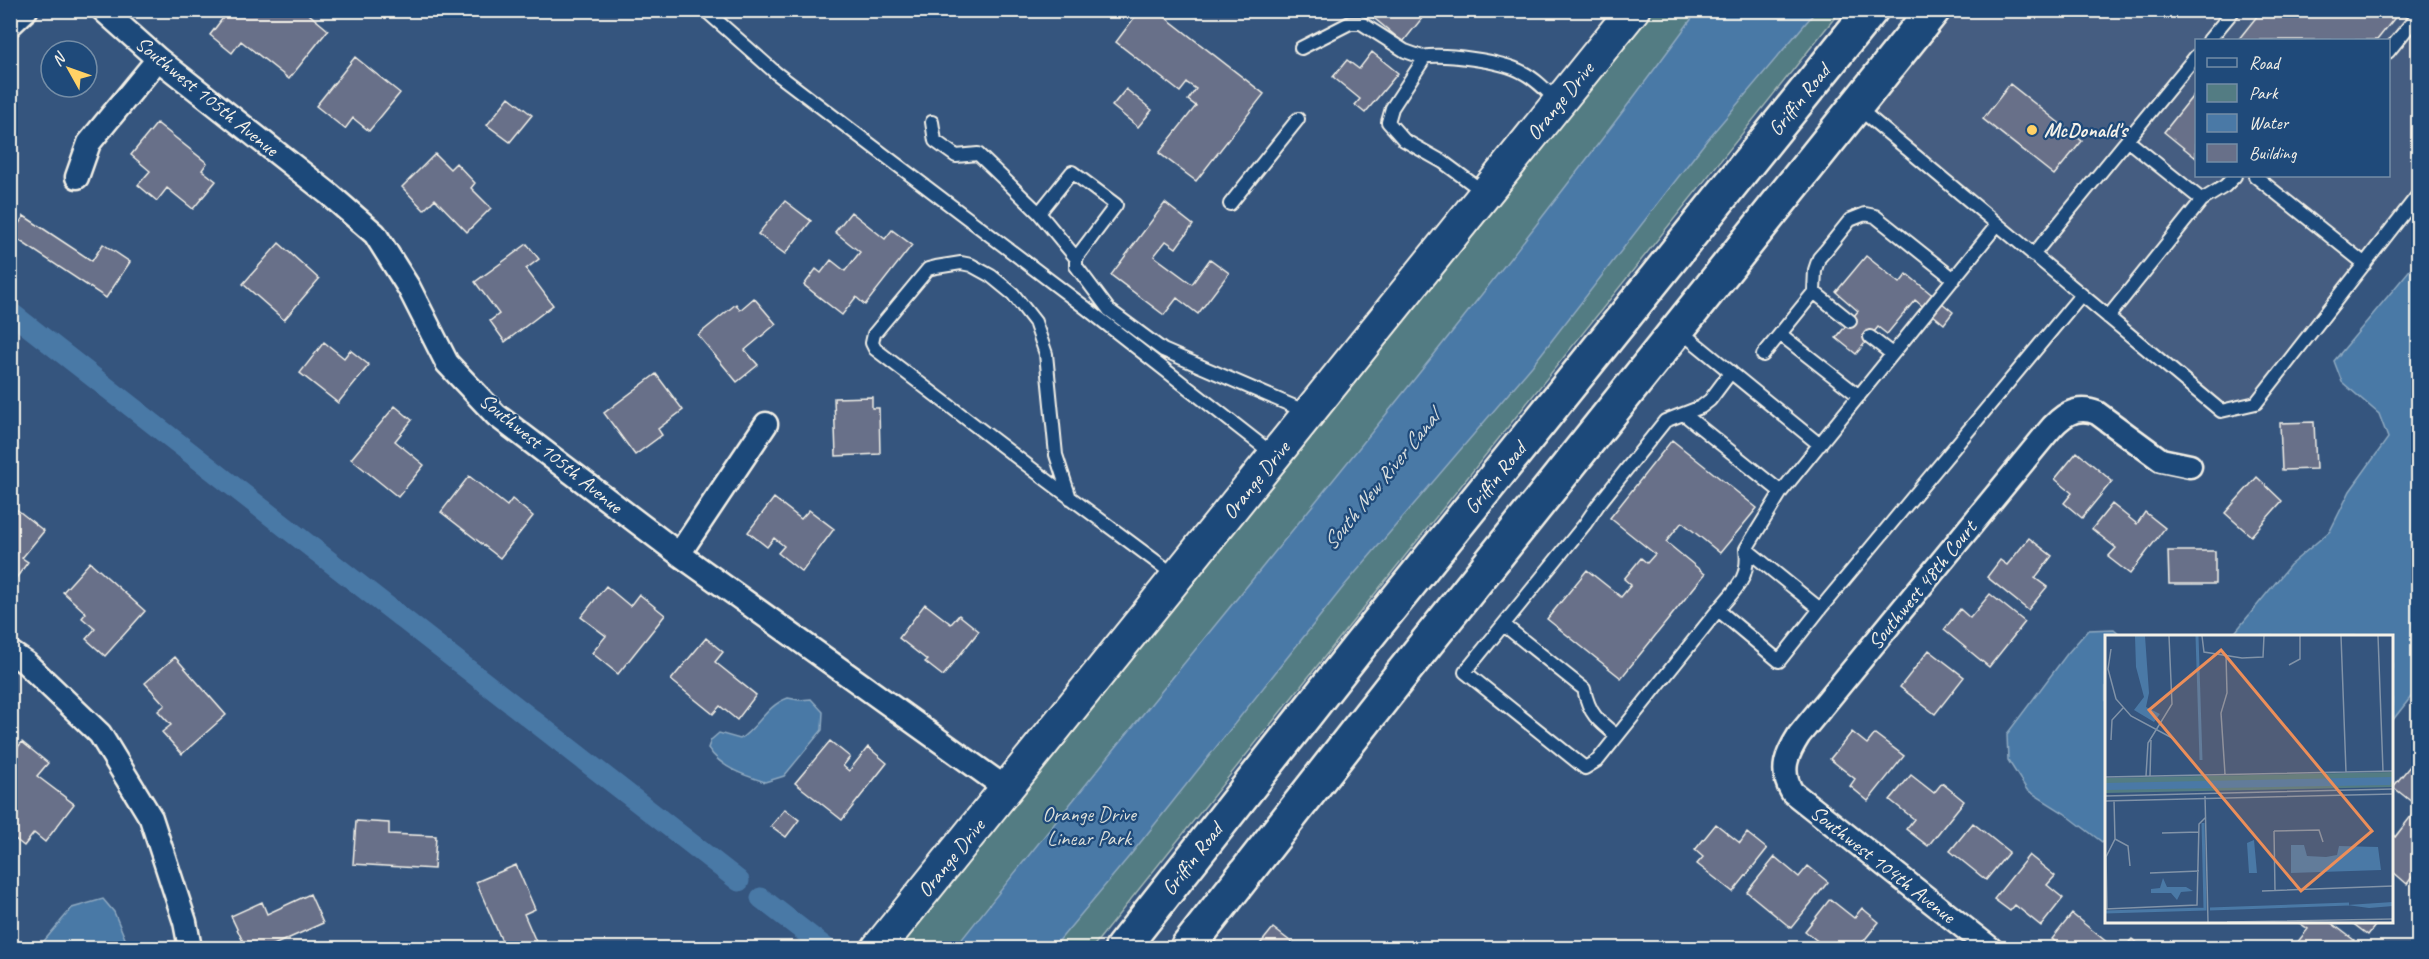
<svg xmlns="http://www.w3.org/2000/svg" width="2429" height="959" font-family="Caveat,sans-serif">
	<rect width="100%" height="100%" fill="#35557e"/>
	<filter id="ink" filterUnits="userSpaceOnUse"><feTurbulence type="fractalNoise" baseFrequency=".0167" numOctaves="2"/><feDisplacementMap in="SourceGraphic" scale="12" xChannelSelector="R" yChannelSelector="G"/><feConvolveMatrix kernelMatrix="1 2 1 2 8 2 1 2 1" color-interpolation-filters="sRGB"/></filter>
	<g filter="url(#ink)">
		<path fill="#445d81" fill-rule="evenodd" d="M1939,11H2418V203L2256,403L2221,411L1856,107ZM2196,40H2388V176H2196Z"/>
		<path fill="#537c83" stroke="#a4b6b6" stroke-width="1.5" d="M1645,11H1840L1092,948H892Z"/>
		<path fill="#4a79a6" stroke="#8ea9c0" stroke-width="1.5" d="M1698,10L1816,11L1707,140L1532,366L1344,586L1132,853L1053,948H955C1202,635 1463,333 1698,10Z
			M2418,260V688L2392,721V636H2232L2290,565L2330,531L2350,491L2388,438L2379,414L2342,382L2334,361Z
			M2114,629L2122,636H2106V845L2064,813L2027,790L2008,760L2007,734L2067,654L2088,630Z
			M788,698L799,700L811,699L823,712L822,730L784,776L765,782C743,775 721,768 708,748L711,740L719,733L740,739C758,727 767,705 788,698Z
			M103,899L114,912L129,948H38L72,908Z"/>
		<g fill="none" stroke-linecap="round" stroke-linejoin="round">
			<path stroke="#4a79a6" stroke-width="21" d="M10,312L739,881
				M761,898L826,948"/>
		</g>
		<path fill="#687089" stroke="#f4f1e8" stroke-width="1.5" d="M229,10H304L328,30L289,79L241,41L232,53L210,35Z
			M1140,10H1156L1264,94L1196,181L1159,153L1196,106L1188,100L1196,89L1187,83L1180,92L1116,42Z
			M1364,10H1414L1423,17L1403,42Z
			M2262,10H2401L2377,40H2238Z
			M1372,52L1398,73L1365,113L1355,105L1360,99L1333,77L1347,60L1359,69Z
			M355,57L400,93L369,131L353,118L345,129L316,106Z
			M2010,84L2082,141L2054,175L1983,119Z
			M1126,89L1152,110L1138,127L1112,106Z
			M2196,92V158L2164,132Z
			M509,97L532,115L510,142L487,125Z
			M157,123L207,163L202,170L216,181L193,209L167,188L157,201L138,185L150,171L131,155Z
			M435,154L450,169L456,163L475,183L471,188L491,208L467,232L435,199L424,210L402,187Z
			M785,201L811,221L785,254L758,234Z
			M1165,203L1193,225L1176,248L1166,241L1154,256L1192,284L1210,259L1229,273L1198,314L1177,298L1164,315L1111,275Z
			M851,212L885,239L892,230L912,245L865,305L856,297L842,315L804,285L816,269L821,273L831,260L845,271L860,252L835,232Z
			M24,216L92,261L103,244L130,262L106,298L11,235Z
			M279,243L319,279L284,320L243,284Z
			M527,244L539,259L526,269L553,305L505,342L490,321L499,314L475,282Z
			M1866,256L1900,283L1907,274L1953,312L1944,324L1915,300L1887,334L1878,327L1856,354L1836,338L1858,311L1836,292Z
			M754,298L776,324L745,350L758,365L737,382L698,335L736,304L740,310Z
			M324,342L344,358L350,350L369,365L338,403L300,373Z
			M656,374L683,410L658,429L662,435L635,455L604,413Z
			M872,397V408H879L880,454L836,456L834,398Z
			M395,406L412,420L395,441L424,465L398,497L351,459Z
			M2314,422L2316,469L2282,470L2280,423Z
			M1672,440L1757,508L1720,553L1682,522L1666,542L1705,574L1621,678L1547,619L1587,570L1621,597L1631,585L1624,579L1641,558L1647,563L1655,554L1610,518Z
			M2077,452L2112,481L2082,518L2064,503L2072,493L2055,479Z
			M469,476L507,506L512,499L533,516L500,558L441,512Z
			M2257,477L2282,501L2251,536L2225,513Z
			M774,498L801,519L809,510L834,529L802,572L778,553L784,546L774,538L767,547L748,532Z
			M10,504L44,531L22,558L28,562L14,581L10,579Z
			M2112,504L2137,524L2145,512L2165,528L2130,574L2108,557L2116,548L2092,529Z
			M2029,538L2052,556L2035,578L2047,587L2028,610L1987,577L2000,560L2007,565Z
			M2168,551H2215V584H2169Z
			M90,562L145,611L105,656L86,639L95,629L82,618L86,613L63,592Z
			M606,586L630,606L639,594L665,615L618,674L592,653L606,636L581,617Z
			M1990,594L2025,622L1989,667L1944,630L1960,609L1970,618Z
			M925,604L951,624L959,615L979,631L943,676L925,662L927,660L899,638Z
			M706,638L723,652L715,662L756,695L737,720L720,706L713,714L671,680Z
			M1929,650L1964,677L1935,714L1900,687Z
			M175,657L226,715L182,754L162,732L171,725L158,711L165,705L145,683Z
			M1852,732L1867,744L1875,734L1904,756L1868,801L1850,786L1855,779L1830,759Z
			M830,741L850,757L843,766L849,771L868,747L887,763L842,820L795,783Z
			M22,742L48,763L37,776L74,804L45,842L34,833L24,846L10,835V757Z
			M2410,766L2418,773V807L2393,787Z
			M1911,775L1934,793L1942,783L1964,801L1928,846L1906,829L1914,819L1890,800Z
			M785,809L799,820L786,837L771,826Z
			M2412,815L2418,820V856L2415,860L2418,862V869L2407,884L2392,871V834L2395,837Z
			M356,821L389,823V834L436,836L434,869L353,864Z
			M1973,823L2009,852L1986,880L1950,851Z
			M1716,824L1740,843L1747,833L1767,849L1733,892L1697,864L1703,857L1695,850Z
			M2029,855L2055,876L2047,885L2063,898L2041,926L2015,905L2010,911L1994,899Z
			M1775,857L1799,877L1808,866L1828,882L1791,928L1747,892Z
			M516,865L535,909L524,914L537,944L526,948H505L476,882Z
			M310,894L323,923L267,948H246L231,916L262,902L267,914Z
			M1830,899L1854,918L1862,908L1879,922L1858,948H1826L1805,931Z
			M2072,914L2108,943L2104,948H2064L2052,939Z
			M2298,922H2330L2354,940L2347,948H2293L2308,929Z
			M2351,922H2378L2368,935Z
			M1273,928L1299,948H1257Z
			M2132,939L2145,948H2124Z"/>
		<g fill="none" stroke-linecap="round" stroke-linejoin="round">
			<g stroke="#f4f1e8" stroke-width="16">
				<path id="lane" d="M705,10L776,73L1086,308L1274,455
					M2209,40L2234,10
					M1301,48L1350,23H1361L1405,51L1422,57V62L1392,108L1388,122L1404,140L1443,162L1485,193
					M2388,52L2418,15
					M1422,57C1444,53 1502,61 1522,72C1536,79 1547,91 1558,102
					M1857,107L2221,411L2256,403L2418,195
					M932,122L935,141L956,156L978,154L1039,213
					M2255,176L2365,264
					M2202,200L2225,186L2235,176
					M1230,204L1298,119
					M1997,225L1781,492L1746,549L1820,609L2081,295
					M2033,255L2196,56
					M1076,258L1039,213L1072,172L1116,205L1076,258V266L1109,310L1163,350L1309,413
					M1814,292L1850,321
					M2108,317L2202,200L2127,140
					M1679,330L1820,445
					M1870,337L1892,354
					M1763,355L1780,334
					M1859,396L1780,334L1814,292L1815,270L1819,258L1826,250L1850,220L1865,214L1875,216L1954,279
					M1685,415L1781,492
					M1070,498L1056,455L1046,354L1035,322L1013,294L991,276L971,265L961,263L936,267L928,269L874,334L872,343L875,349L1048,481L1177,577
					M1746,549C1750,579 1736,588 1718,610L1779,661L1820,609
					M1718,610L1598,760L1585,768L1465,672L1585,524L1598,505L1665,421L1701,407L1710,400L1731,372
					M1504,625L1584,689C1589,714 1598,721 1617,736"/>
			</g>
			<g stroke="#f4f1e8" stroke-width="27">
				<path id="street" d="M103,10L158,59L329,194L375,234L409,288L447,363L496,415L679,554L1007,789
					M10,25L26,10
					M77,177L89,143L158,59
					M679,554L766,424
					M10,652L26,663L100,734L151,818L185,922L190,948
					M1990,948L1792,792C1779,770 1787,754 1799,735L2047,433C2060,417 2075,404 2097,413L2161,460L2190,466"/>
			</g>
			<g stroke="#f4f1e8" stroke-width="36">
				<path id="secondary" d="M878,948L1633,10"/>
			</g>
			<g stroke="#f4f1e8" stroke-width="38">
				<path id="primary" d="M1122,948L1357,649L1871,10
					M1187,948L1404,671L1933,10"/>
			</g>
			<use href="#lane" stroke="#1f4a7a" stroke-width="12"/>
			<use href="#street" stroke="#1f4a7a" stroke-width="22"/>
			<use href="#secondary" stroke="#1f4a7a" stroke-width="32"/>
			<use href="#primary" stroke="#1f4a7a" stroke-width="33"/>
		</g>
	</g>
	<circle fill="#ffd166" stroke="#1f4a7a" stroke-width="2" cx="2032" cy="130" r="6"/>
	<g text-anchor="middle" stroke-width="4.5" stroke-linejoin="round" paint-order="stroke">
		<g font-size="21" fill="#f4f1e8" stroke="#1f4a7a">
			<text transform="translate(207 96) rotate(39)" y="7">Southwest 105th Avenue</text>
			<text transform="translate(1799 100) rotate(-51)" y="7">Griffin Road</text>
			<text transform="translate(1560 101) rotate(-51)" y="7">Orange Drive</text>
			<text transform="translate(551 453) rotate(39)" y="7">Southwest 105th Avenue</text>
			<text transform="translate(1495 478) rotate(-51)" y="7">Griffin Road</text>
			<text transform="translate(1256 480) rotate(-51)" y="7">Orange Drive</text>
			<text transform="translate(1922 585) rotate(-51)" y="7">Southwest 48th Court</text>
			<text transform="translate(951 858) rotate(-51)" y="7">Orange Drive</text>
			<text transform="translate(1192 859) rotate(-52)" y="7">Griffin Road</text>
			<text transform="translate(1883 864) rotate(38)" y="7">Southwest 104th Avenue</text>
		</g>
		<g font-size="21" font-weight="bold" fill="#f4f1e8" stroke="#1f4a7a" text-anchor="start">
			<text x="2044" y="137">McDonald's</text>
		</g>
		<g font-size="21" fill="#dcdfd9" stroke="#1f4a7a">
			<text x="1089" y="821">Orange Drive<tspan x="1089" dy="24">Linear Park</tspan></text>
		</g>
		<g font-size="22" font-style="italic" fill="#dadfde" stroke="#1f4a7a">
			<text transform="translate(1380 480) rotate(-51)" y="8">South New River Canal</text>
		</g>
	</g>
	<g transform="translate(2105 635)">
		<rect width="288" height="288" fill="#35557e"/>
		<path d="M288,137V152L0,158V143Z" fill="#537c83"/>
		<path d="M30,1H40L44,58L41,72L55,79L49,87L29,75L39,62L31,32ZM288,142L285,150L0,155V148ZM149,205L152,238H144L142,208ZM186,210H199L202,221L221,222L232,220L234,211L273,212L276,235L186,238ZM58,243L62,252H81L88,256L76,257L72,265L66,258H46V254L55,253ZM288,267V271L264,273L242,270Z" fill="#4a79a6"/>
		<path fill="none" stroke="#4a79a6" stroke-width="3" d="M92,1L96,125M105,274L244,269M0,277L100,274L98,188"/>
		<path fill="none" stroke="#8193a8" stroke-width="1.5" d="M97,1L99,17L137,23L158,22L159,1M236,1L241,137M273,1L278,136M6,14L3,34L11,64L26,81L69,104M184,30L195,24V1M6,105L7,85L18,73M120,139L116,78L122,58L121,19M41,141L43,108L67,69L64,1M45,141L46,105M0,142L288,136M0,161L288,154M100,161L103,287M0,166L288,159M169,196L170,255M169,196L214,195L218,207M57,198L94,197M10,204L23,211L25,231M45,238L94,236M157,256L288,251M0,274L92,270L94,189L101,182M2,274L1,222L10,204L9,165M122,287L288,284"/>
		<path fill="#ec8e59" fill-opacity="0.15" stroke="#ec8e59" stroke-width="3" d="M116,15L267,196L196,256L44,75Z"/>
		<rect width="288" height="288" fill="none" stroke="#f4f1e8" stroke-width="3"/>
	</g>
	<rect width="2429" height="959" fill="none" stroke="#1f4a7a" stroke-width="36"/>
	<rect x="18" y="18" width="2393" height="923" fill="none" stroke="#f4f1e8" stroke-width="2" filter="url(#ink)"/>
	<rect x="2195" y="39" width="195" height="138" fill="#1f4a7a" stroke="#748da6" stroke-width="1.5"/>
	<rect x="2207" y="58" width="30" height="9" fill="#1f4a7a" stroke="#748da6" stroke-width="1.5"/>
	<text x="2249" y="69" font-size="18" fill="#f4f1e8">Road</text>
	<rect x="2207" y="84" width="30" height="18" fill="#537c83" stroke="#748da6" stroke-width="1.5"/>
	<text x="2249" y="99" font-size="18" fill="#f4f1e8">Park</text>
	<rect x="2207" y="114" width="30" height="18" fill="#4a79a6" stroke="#748da6" stroke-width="1.5"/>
	<text x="2249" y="129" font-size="18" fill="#f4f1e8">Water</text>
	<rect x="2207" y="144" width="30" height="18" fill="#687089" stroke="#748da6" stroke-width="1.5"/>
	<text x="2249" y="159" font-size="18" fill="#f4f1e8">Building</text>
	<g transform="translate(69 69) rotate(310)"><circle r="28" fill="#1f4a7a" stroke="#748da6" stroke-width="1.5"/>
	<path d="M0-4.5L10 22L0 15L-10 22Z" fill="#ffd166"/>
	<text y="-9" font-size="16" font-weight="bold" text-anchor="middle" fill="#f4f1e8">N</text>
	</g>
</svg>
